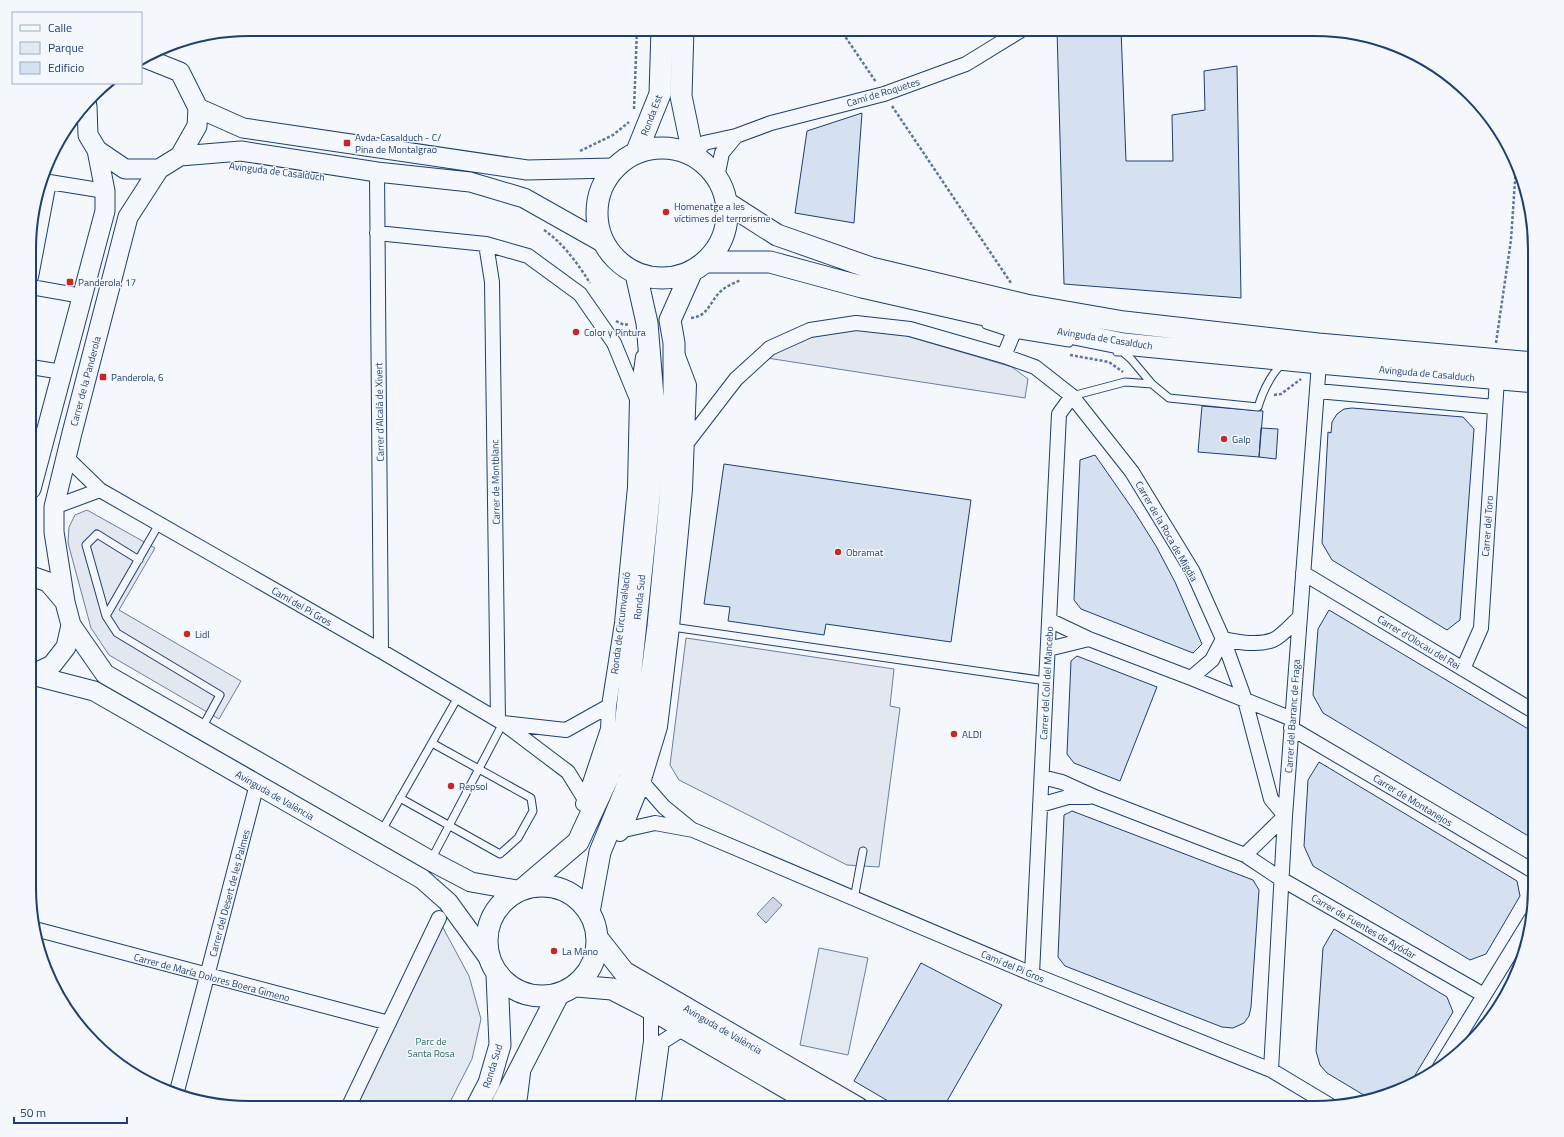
<svg xmlns="http://www.w3.org/2000/svg" width="1564" height="1137" font-family="'Titillium Web',sans-serif">
	<rect width="100%" height="100%" fill="#f4f7fb"/>
	<path fill="#e3e9f0" stroke="#687fa3" d="M441,924L469,976L481,1019L472,1059L447,1108H356Z
		M819,948L868,958L848,1055L800,1045Z"/>
	<path fill="#e3e8f0" stroke="#687fa3" d="M839,330L890,331L1012,367L1028,379L1025,398L767,358L802,338Z
		M87,510L155,548L119,610L241,681L219,719L109,655L91,628L68,543L69,527L75,515Z
		M686,638L894,669L890,706L900,708L879,867L847,865L679,780L670,765Z"/>
	<path fill="#cfd7e4" stroke="#687fa3" d="M773,897L782,905L766,923L757,914Z"/>
	<path fill="#d5e0f0" stroke="#1d3f73" d="M1057,29H1121L1126,161H1173L1172,115L1205,110L1204,71L1237,66L1241,298L1064,284Z
		M862,113L854,223L795,213L807,131Z
		M1202,406L1263,411L1259,457L1198,452Z
		M1352,408L1463,417L1474,429L1460,620L1447,630L1332,560L1322,543L1328,432L1331,433L1332,422L1337,414L1344,409Z
		M1261,428L1278,429L1276,459L1259,457Z
		M1095,455L1134,511L1156,546L1175,582L1202,644L1193,653L1081,609L1074,600L1080,460Z
		M724,464L971,500L951,642L826,624L824,635L728,621L730,607L704,604Z
		M1329,610L1535,733V840L1323,713L1313,695L1318,629Z
		M1077,656L1157,687L1120,781L1074,763L1067,754L1071,661Z
		M1319,762L1517,881L1520,896L1486,954L1470,960L1313,866L1304,846L1308,780Z
		M1072,811L1253,880L1259,890L1251,1007L1249,1016L1244,1023L1233,1028L1222,1027L1065,966L1058,957L1064,815Z
		M1334,929L1447,997L1453,1012L1408,1087L1372,1100L1327,1073L1320,1065L1316,1051L1323,948Z
		M921,963L1002,1005L943,1108H900L854,1081Z"/>
	<g fill="none" stroke-linecap="round" stroke-linejoin="round">
		<g stroke="#1d3f73" stroke-width="9">
			<path id="lane" d="M986,325L1013,334L1069,343
				M1117,352H1123L1131,359L1152,384L1169,398L1258,407C1263,391 1271,374 1283,363
				M1072,396L1125,382L1152,384
				M159,524L106,616L117,633L220,695L202,728
				M106,616L86,545L97,534L139,560
				M672,627L1046,681
				M400,798L500,854L518,838L533,811L531,798L432,743
				M381,832L458,697
				M431,860L503,723
				M854,899L863,851"/>
		</g>
		<g stroke="#1d3f73" stroke-width="16">
			<path id="street" d="M694,155L704,143L736,136L771,123L884,94L966,64L1023,29
				M377,172L381,651
				M717,177L722,153L736,136
				M43,181L105,191
				M377,233L486,244L528,256L580,294L614,343L637,399
				M486,244L492,282L498,720
				M31,277L49,182
				M31,287L82,296
				M1004,356L1013,334
				M31,367L62,372
				M1317,391L1495,407
				M31,439L46,432
				M686,444L736,379L770,348L810,330L856,323L910,329L1004,356L1035,367L1072,396L1132,472L1193,572L1223,639L1245,700L1271,799L1285,816
				M66,457L100,490L381,651L503,723L568,772L584,798
				M54,507L100,490
				M1303,573L1535,712
				M1049,620L1089,639L1191,678L1292,719
				M1048,649L1089,639
				M1463,669L1481,628L1497,379
				M1191,678L1212,660L1223,639C1239,642 1257,646 1273,640C1281,637 1293,623 1300,617
				M503,723L566,730L609,706
				M1291,728L1535,872
				M1042,777L1062,782L1095,797L1245,855L1281,879L1484,995
				M643,783L664,807L691,829
				M583,804L608,729L609,706L622,623L635,487L637,399L643,357
				M1040,805L1068,797H1089
				M624,830L655,823L693,830L1032,974L1271,1070L1331,1106
				M620,834L624,830L643,783L660,727L672,627L685,489L689,385L678,356
				M1245,855L1285,816
				M35,929L389,1023
				M1032,974L1059,414L1072,396
				M1440,1067L1531,919
				M1271,1070L1285,816L1319,363
				M176,1095L257,784
				M348,1108L439,918
				M515,1108L520,1097L523,1073
				M642,1108L651,1041V1009
				M653,1108L662,1042L684,1028"/>
		</g>
		<g stroke="#1d3f73" stroke-width="21">
			<path id="secondary" d="M87,106L88,135L97,150L125,169H159L180,156L197,126L198,108L180,72L145,58
				M198,108L243,128L527,170L613,168
				M180,156L241,151L377,172L470,182L524,198L602,242
				M31,489L105,211V191L97,150
				M31,576L48,582L65,602
				M71,625L105,674L431,861L471,882L517,890
				M31,675L52,665L66,647L71,625L65,602L54,532V507L72,433L128,217L159,169
				M32,675L94,691L422,879L448,902L488,957"/>
		</g>
		<g stroke="#1d3f73" stroke-width="23">
			<path id="primary" d="M683,29L681,96L693,154
				M597 213a65 65 0 1 1 130 0a65 65 0 1 1-130 0Z
				M637,151L660,94L662,29
				M727,203L777,235L871,268L1026,305L1124,322L1318,344L1535,363
				M707,262H770L862,287L1020,323L1124,344L1319,363L1535,382
				M487 941a55 55 0 1 1 110 0a55 55 0 1 1-110 0Z
				M524,888L578,842L609,775L625,728L650,489L653,397L647,323L636,274
				M589,912L600,852L630,779L645,726L658,626L671,490L674,395V343L670,320L691,273
				M598,939L624,972L858,1108
				M576,986L612,989L651,1009L821,1108
				M476,1108L489,1083L500,1045L497,975
				M500,1108L558,995"/>
		</g>
		<path stroke="#5e769c" stroke-width="2.5" stroke-dasharray="3 2" stroke-linecap="butt" d="M840,29L876,82
			M892,106L1011,283
			M634,109L637,29
			M580,151L613,135L629,122
			M544,230C563,243 578,264 590,283
			M691,318C709,316 709,302 721,291C726,286 734,283 741,280
			M616,321L624,325L630,324
			M1496,343L1511,240L1516,166
			M1070,355L1109,362L1123,372
			M1274,395L1281,394L1301,379"/>
		<use href="#lane" stroke="#f4f7fb" stroke-width="7"/>
		<use href="#street" stroke="#f4f7fb" stroke-width="14"/>
		<use href="#secondary" stroke="#f4f7fb" stroke-width="19"/>
		<use href="#primary" stroke="#f4f7fb" stroke-width="21"/>
	</g>
	<g fill="#c62828" stroke="#f4f7fb" stroke-width="1.5">
		<rect x="343" y="139" width="8" height="8" rx="2"/>
		<circle cx="666" cy="212" r="4"/>
		<rect x="66" y="278" width="8" height="8" rx="2"/>
		<circle cx="576" cy="332" r="4"/>
		<rect x="99" y="373" width="8" height="8" rx="2"/>
		<circle cx="1224" cy="439" r="4"/>
		<circle cx="838" cy="552" r="4"/>
		<circle cx="187" cy="634" r="4"/>
		<circle cx="954" cy="734" r="4"/>
		<circle cx="451" cy="786" r="4"/>
		<circle cx="554" cy="951" r="4"/>
	</g>
	<g text-anchor="middle" stroke-width="3" stroke-linejoin="round" paint-order="stroke">
		<g font-size="10" fill="#1d3f73" stroke="#f4f7fb">
			<text transform="translate(883 92) rotate(-17)" y="4">Camí de Roquetes</text>
			<text transform="translate(651 115) rotate(-69)" y="4">Ronda Est</text>
			<text transform="translate(277 171) rotate(7)" y="4">Avinguda de Casalduch</text>
			<text transform="translate(1105 338) rotate(9)" y="4">Avinguda de Casalduch</text>
			<text transform="translate(1427 373) rotate(5)" y="4">Avinguda de Casalduch</text>
			<text transform="translate(85 381) rotate(-75)" y="4">Carrer de la Panderola</text>
			<text transform="translate(379 412) rotate(-91)" y="4">Carrer d'Alcalà de Xivert</text>
			<text transform="translate(495 482) rotate(-91)" y="4">Carrer de Montblanc</text>
			<text transform="translate(1487 526) rotate(-86)" y="4">Carrer del Toro</text>
			<text transform="translate(1167 531) rotate(60)" y="4">Carrer de la Roca de Migdia</text>
			<text transform="translate(639 597) rotate(-84)" y="4">Ronda Sud</text>
			<text transform="translate(302 606) rotate(30)" y="4">Camí del Pi Gros</text>
			<text transform="translate(620 623) rotate(-83)" y="4">Ronda de Circumval·lació</text>
			<text transform="translate(1419 642) rotate(31)" y="4">Carrer d'Olocau del Rei</text>
			<text transform="translate(1046 683) rotate(-87)" y="4">Carrer del Coll del Mancebo</text>
			<text transform="translate(1292 716) rotate(-86)" y="4">Carrer del Barranc de Fraga</text>
			<text transform="translate(275 795) rotate(30)" y="4">Avinguda de València</text>
			<text transform="translate(1413 800) rotate(31)" y="4">Carrer de Montanejos</text>
			<text transform="translate(229 893) rotate(-75)" y="4">Carrer del Desert de les Palmes</text>
			<text transform="translate(1364 926) rotate(30)" y="4">Carrer de Fuentes de Ayódar</text>
			<text transform="translate(1013 966) rotate(23)" y="4">Camí del Pi Gros</text>
			<text transform="translate(212 977) rotate(15)" y="4">Carrer de María Dolores Boera Gimeno</text>
			<text transform="translate(723 1029) rotate(30)" y="4">Avinguda de València</text>
			<text transform="translate(492 1066) rotate(-73)" y="4">Ronda Sud</text>
		</g>
		<g font-size="10" fill="#1d3f73" stroke="#f4f7fb" text-anchor="start">
			<text x="355" y="141">Avda. Casalduch - C/<tspan x="355" dy="12">Pina de Montalgrao</tspan></text>
			<text x="674" y="210">Homenatge a les<tspan x="674" dy="12">víctimes del terrorisme</tspan></text>
			<text x="78" y="286">Panderola, 17</text>
			<text x="584" y="336">Color y Pintura</text>
			<text x="111" y="381">Panderola, 6</text>
			<text x="1232" y="443">Galp</text>
			<text x="846" y="556">Obramat</text>
			<text x="195" y="638">Lidl</text>
			<text x="962" y="738">ALDI</text>
			<text x="459" y="790">Repsol</text>
			<text x="562" y="955">La Mano</text>
		</g>
		<g font-size="10" fill="#2c6c60" stroke="#f4f7fb">
			<text x="431" y="1045">Parc de<tspan x="431" dy="12">Santa Rosa</tspan></text>
		</g>
	</g>
	<path d="M0 0H1564V1137H0ZM249 36H1315A213 213 0 0 1 1528 249V888A213 213 0 0 1 1315 1101H249A213 213 0 0 1 36 888V249A213 213 0 0 1 249 36Z" fill="#f4f7fb" fill-rule="evenodd"/>
	<path fill="none" stroke="#1d3f73" stroke-width="2" d="M249 36H1315A213 213 0 0 1 1528 249V888A213 213 0 0 1 1315 1101H249A213 213 0 0 1 36 888V249A213 213 0 0 1 249 36Z"/>
	<rect x="12" y="12" width="130" height="72" fill="#f4f7fb" stroke="#9eadc5"/>
	<rect x="20" y="25" width="20" height="6" fill="#f4f7fb" stroke="#9eadc5"/>
	<text x="48" y="32" font-size="12" fill="#1d3f73">Calle</text>
	<rect x="20" y="42" width="20" height="12" fill="#e3e9f0" stroke="#9eadc5"/>
	<text x="48" y="52" font-size="12" fill="#1d3f73">Parque</text>
	<rect x="20" y="62" width="20" height="12" fill="#d5e0f0" stroke="#9eadc5"/>
	<text x="48" y="72" font-size="12" fill="#1d3f73">Edificio</text>
	<path d="M14 1117v6h113v-6" fill="none" stroke="#1d3f73" stroke-width="2"/>
	<text x="20" y="1117" font-size="12" fill="#1d3f73" stroke="#f4f7fb" stroke-width="3" paint-order="stroke">50 m</text>
</svg>
